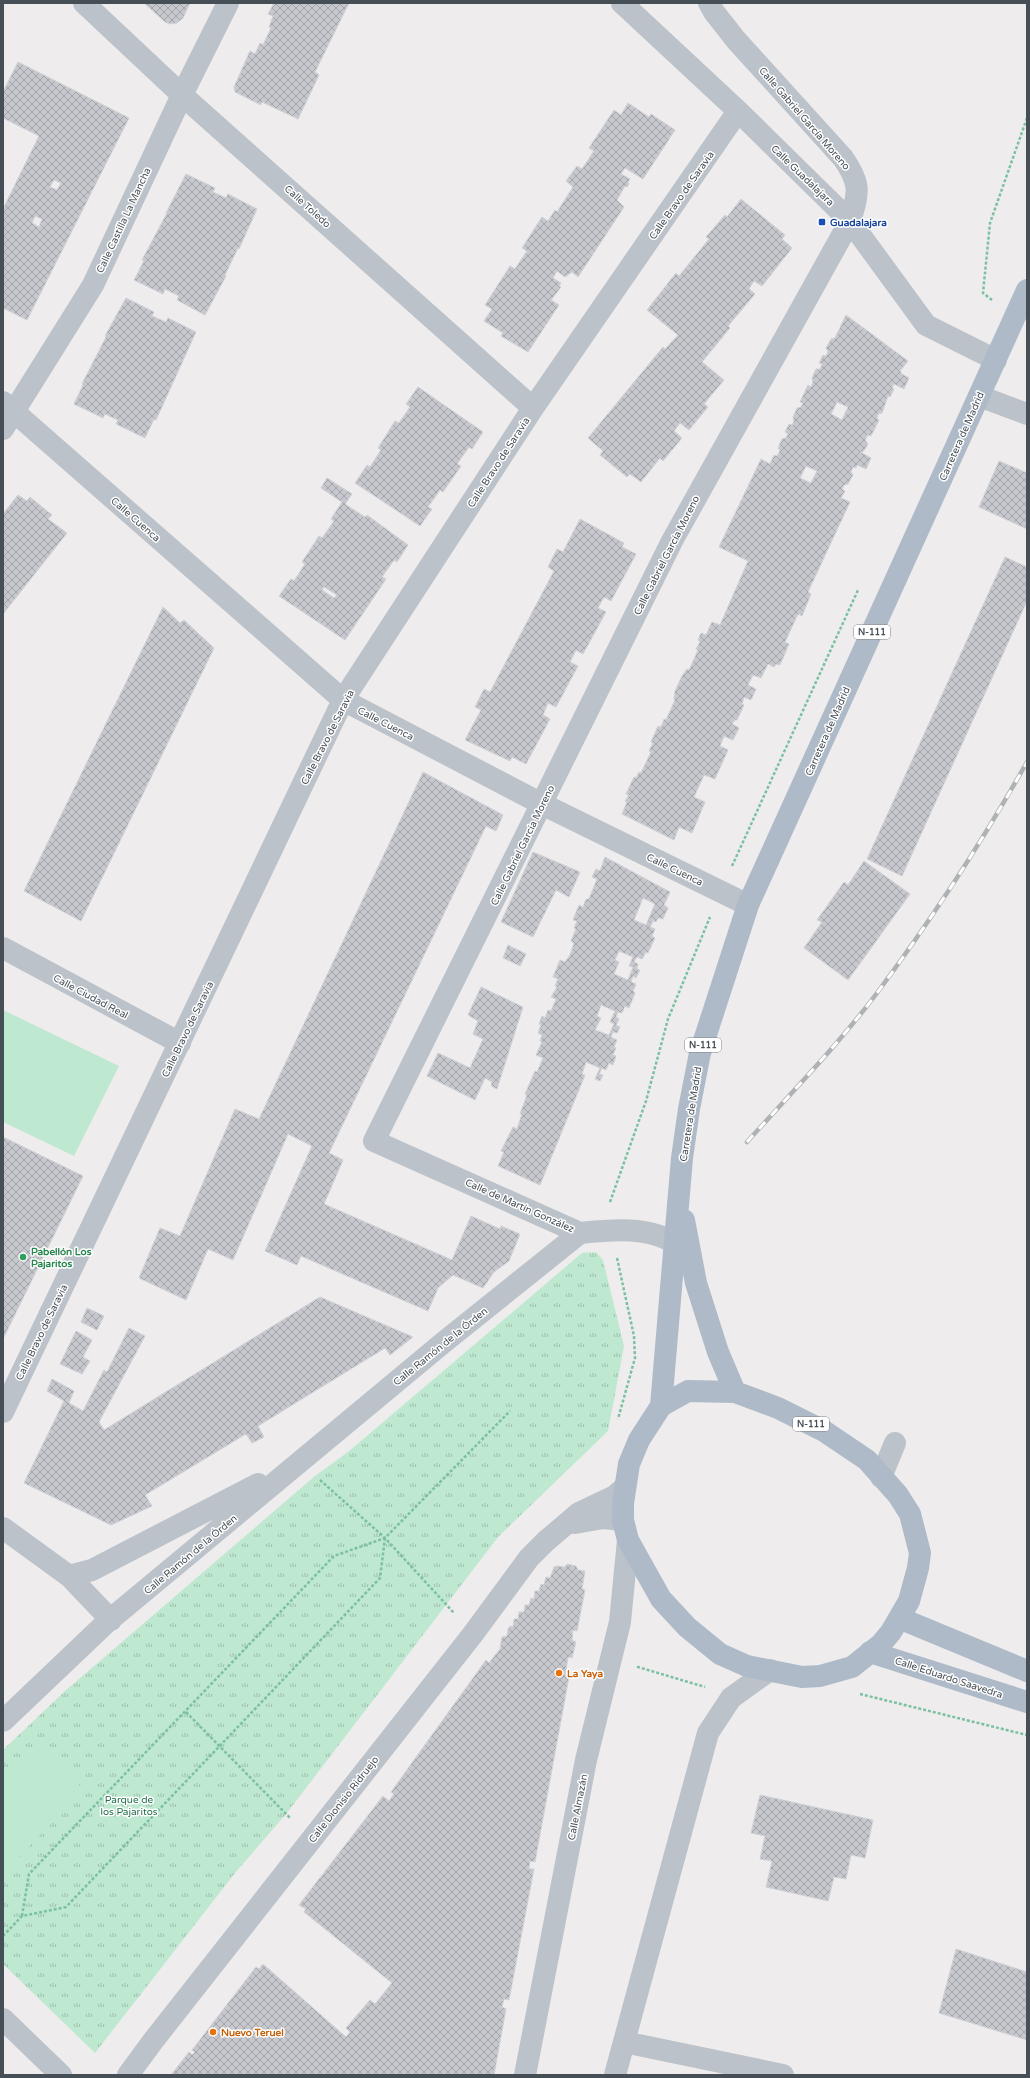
<svg xmlns="http://www.w3.org/2000/svg" width="1030" height="2078" font-family="'Varela Round',sans-serif">
	<defs>
		<pattern id="park-tufts" width="24" height="20" patternUnits="userSpaceOnUse"><rect width="24" height="20" fill="#bee8d0"/><path d="M3 7l-1-3M5 7V3M7 7l1-3M15 17l-1-3M17 17v-4M19 17l1-3" fill="none" stroke="#9cbeac"/></pattern>
		<pattern id="building-cross-hatch" width="8" height="8" patternUnits="userSpaceOnUse"><rect width="8" height="8" fill="#c7c8ce"/><path d="M0 0l8 8M0 8l8-8" fill="none" stroke="#a3a5aa"/></pattern>
	</defs>
	<rect width="100%" height="100%" fill="#eeecec"/>
	<path fill="url(#park-tufts)" d="M596,1252L603,1260L624,1346L608,1431L498,1537L286,1814L235,1873L95,2053L3,1964V1750L65,1691L315,1476L348,1452L582,1253Z"/>
	<path fill="#bee8d0" d="M3,1010L119,1066L74,1156L3,1122Z
		M40,1745L84,1790L3,1873V1782Z"/>
	<path fill="url(#building-cross-hatch)" stroke="#d0d2d7" fill-rule="evenodd" d="M144,3H190L183,18L177,23L170,24L165,22Z
		M274,3H349L315,72L319,75L298,119L262,102L261,105L235,92L234,87L250,51L255,54L260,43L263,45L271,28L269,27L273,16L268,14Z
		M18,62L129,118L27,320L3,308V209L39,136L3,118V92ZM54,180L61,183L57,190L50,187ZM35,216L42,219L39,227L32,223Z
		M628,103L649,117L651,114L675,130L643,179L625,168L621,174L630,179L628,182L629,184L627,187L625,186L617,200L624,207L578,277L572,272L565,277L557,271L553,278L561,283L559,286L561,287L551,300L559,305L528,352L501,336L503,333L484,321L492,309L485,305L510,266L515,269L527,251L522,248L542,217L548,221L555,210L557,212L573,187L566,181L577,166L582,169L594,151L589,148L614,110L621,115Z
		M186,174L215,188L213,192L226,198L228,194L257,209L239,249L238,248L225,275L226,276L205,315L177,300L179,296L165,289L163,294L134,280L144,261L142,260L167,213H166Z
		M741,199L785,235L782,239L792,248L762,286L754,281L749,289L755,294L728,326L730,328L702,362L724,380L704,404L708,407L689,430L680,423L674,431L682,438L663,461L660,458L641,482L630,474L627,477L600,455L603,451L588,438L663,347L665,349L678,335L647,310L676,273L679,276L709,239L706,237L725,215L727,217Z
		M126,298L154,312L152,316L166,322L168,318L196,332L156,420L154,419L145,438L116,424L118,420L105,414L103,418L74,404L83,385L82,384L106,337L105,336Z
		M846,315L908,361L900,371L902,374L909,378L904,389L894,384L892,388L894,389L890,397L888,396L882,413L878,414L877,419L879,420L871,436L868,435L865,440L868,444L863,452H860L871,458L866,469L857,465L856,468L853,467L851,472L853,475L848,484L844,485L842,489L845,491L841,498L850,502L808,592L811,594L802,616L798,614L785,642L789,644L780,665L776,664L774,667L768,664L761,678L753,675L748,685L756,689L751,700L744,697L742,704L744,705L737,720H735L732,724L739,728L733,740L724,736L720,746L728,750L715,779L704,775L694,797L705,802L692,833L679,827L674,840L622,814L627,802L625,801L629,795L626,794L634,777L636,778L639,772L641,773L651,752L649,751L653,743L651,742L658,726L661,727L664,719L666,720L675,700L674,699L675,691L682,676L687,669L689,670L698,650L696,649L700,642L698,640L701,633L706,635L712,622L720,625L748,561L719,547L761,459L770,464L774,455L777,456L780,451L778,448L782,439L786,438L788,434L785,432L789,424L792,425L794,421L793,417L797,408L801,407L803,403L800,402L808,385L811,387L813,382L812,378L816,369H820L822,364L819,363L823,355L826,356L828,352L826,348L831,339L835,338ZM837,402L848,407L842,420L831,414ZM806,466L817,471L811,483L800,478Z
		M418,387L483,432L472,449L469,447L457,464L461,466L443,492L440,490L428,507L432,509L420,526L355,483L367,465L370,467L381,450L378,448L395,421L399,423L410,407L406,404Z
		M999,461L1027,473V529L979,507Z
		M327,478L352,494L345,504L365,517L367,515L408,545L397,562L394,560L382,577L386,579L345,640L279,596L291,579L294,581L305,564L302,562L319,536L322,538L334,521L331,519L342,502L321,488ZM324,587L337,595L334,598L322,590Z
		M18,495L27,501L30,497L52,515L48,519L67,533L3,614V514Z
		M580,519L624,543L622,547L636,554L611,601L604,597L598,608L606,612L583,654L576,650L570,662L578,666L556,707L548,703L543,715L550,719L526,764L512,757L510,761L465,740L481,710L475,707L484,689L490,692L554,571L548,567L557,549L563,552Z
		M1005,557L1027,567V601L902,876L867,859Z
		M163,607L180,623L184,620L214,648L81,921L24,891Z
		M423,772L503,815L496,831L486,826L329,1153L343,1160L324,1204L452,1260L471,1216L500,1229L501,1226L520,1234L509,1261L494,1272L483,1288L453,1275L438,1288L428,1311L301,1256L297,1265L265,1251L312,1146L288,1134L233,1260L208,1249L186,1300L139,1278L160,1228L180,1236L235,1109L259,1119Z
		M533,852L580,872L569,897L556,890L533,937L501,922Z
		M605,857L670,892L664,905L668,908L663,919L658,918L656,922L653,921L650,927L655,929L652,936L655,938L648,953L646,952L642,959L637,957L634,962L638,964L637,969L640,970L636,978L633,976L631,982L636,984L633,991L635,993L629,1008L625,1006L622,1013L618,1012L616,1017L619,1019L616,1025L620,1027L617,1033L613,1032L611,1037L617,1040L614,1047L616,1048L613,1055L616,1056L613,1065L609,1063L606,1070L602,1068L599,1074L603,1075L600,1081L595,1079L600,1068L586,1062L582,1074L585,1075L540,1185L498,1166L504,1152L501,1151L513,1127L517,1129L522,1114H520L527,1095L525,1094L535,1071L537,1072L543,1058L536,1055L542,1042L540,1041L542,1035L538,1033L541,1025L539,1024L542,1016L545,1018L548,1010L551,1011L556,999L551,997L557,987L555,986L558,979L553,977L560,960L565,962L570,955L574,943L571,941L576,929L574,928L577,921L573,920L579,905L583,907L586,899H589L597,879L592,877L596,869L600,871ZM643,898L655,904L646,925L634,920ZM619,951L633,957L629,966L633,967L628,980L614,974L619,962L615,960ZM601,1005L615,1011L610,1022L614,1024L609,1035L595,1030L601,1018L597,1016Z
		M864,861L910,894L848,980L804,948L822,922L817,920L844,882L848,885Z
		M508,945L526,954L520,966L503,958Z
		M481,987L523,1007L497,1089L491,1086L492,1082L485,1078L475,1100L427,1076L438,1053L470,1068L483,1039L473,1034L478,1021L468,1015Z
		M3,1137L83,1176L3,1339Z
		M320,1297L413,1337L390,1355L385,1348L258,1426L264,1437L252,1443L246,1434L145,1495L152,1506L111,1525L24,1483L64,1401L47,1391L52,1379L74,1391L69,1403L83,1411L104,1370L107,1372L129,1328L145,1336L99,1422L104,1430Z
		M87,1308L104,1316L97,1330L81,1322Z
		M76,1331L92,1340L83,1357L90,1361L82,1374L60,1364Z
		M567,1564L576,1566L578,1570L585,1571L582,1589L585,1590L577,1631L573,1630L572,1640L576,1642L572,1658L568,1657L565,1676L569,1677L535,1862L530,1861L529,1869H534L509,2000L504,1999L502,2007L506,2009L494,2075H171L189,2052L192,2055L195,2052L192,2050L256,1967L259,1969L263,1964L346,2037L350,2032L346,2028L370,2000L375,2004L392,1983L304,1912L306,1909L299,1905L383,1796L389,1801L394,1794L391,1792L486,1660L489,1663L500,1649L502,1637L507,1636L508,1629L510,1626L513,1627L514,1619H518L519,1612H524L525,1605H529L531,1598L534,1599L535,1591H539L541,1584L544,1585L546,1577L550,1578L554,1567L557,1566L565,1567Z
		M760,1795L873,1820L865,1858L851,1855L846,1879L834,1877L828,1901L766,1887L772,1861L760,1859L765,1836L751,1833Z
		M956,1949L1027,1972V2040L939,2013Z"/>
	<g fill="none" stroke-linecap="round" stroke-linejoin="round">
		<path stroke="#7bc1a1" stroke-width="2.5" stroke-dasharray="3 2" stroke-linecap="butt" d="M992,300L983,293L990,223L1027,118
			M732,866L858,590
			M610,1202L646,1101L668,1019L710,917
			M617,1258L634,1336L635,1358L618,1419
			M320,1480L385,1538L454,1613
			M638,1666V1667L705,1687
			M860,1694L1027,1735
			M186,1712L291,1819
			M22,1916L29,1874L334,1556L385,1538L510,1411
			M3,1936L22,1916L66,1907L380,1578L385,1538"/>
		<path stroke="#bbc2c9" stroke-width="22" d="M84,3L182,95L533,408
			M622,3L738,111L850,221L926,325L996,360
			M979,396L1027,414
			M3,402L343,700L542,804L748,905
			M3,429L93,285L182,95L228,3
			M3,948L180,1043
			M688,1253C658,1225 618,1229 580,1233L374,1141L672,541L850,221C859,192 861,184 843,158L736,40L714,12L709,3
			M3,1412L343,700L533,408L738,111
			M881,1477L895,1443
			M575,1523L603,1518L623,1520
			M3,1528L69,1576L111,1620
			M69,1576L92,1570L258,1484
			M3,1721L106,1623L444,1342L580,1233
			M3,2019L61,2075
			M624,2042L783,2075
			M128,2075L153,2041L473,1634L529,1558L546,1541L579,1513L615,1496L625,1487
			M525,2075L586,1760L620,1622L628,1540
			M615,2075L708,1733L731,1698L770,1670"/>
		<path stroke="#aebac8" stroke-width="22" d="M684,1220L696,1283L718,1352L735,1392
			M688,1391L735,1392L778,1408L824,1431L867,1460L898,1495L910,1514L920,1553L918,1568L909,1601L891,1632L881,1644L852,1667L820,1676L802,1677L747,1666L720,1654L687,1627L661,1599L628,1540L623,1520V1503L629,1464L639,1440L661,1406Z
			M661,1406L682,1158L689,1109L700,1053L748,905L1027,290
			M899,1618L1027,1671
			M870,1652L1027,1702"/>
		<g stroke="#afb1b5" stroke-width="4.5">
			<path id="rail" d="M747,1142C791,1093 838,1045 877,993C932,919 982,842 1027,762"/>
		</g>
		<use href="#rail" stroke="#fff" stroke-width="3" stroke-dasharray="9" stroke-linecap="butt"/>
	</g>
	<rect fill="#1a4fb4" stroke="#fff" stroke-width="1.5" x="818" y="218" width="8" height="8" rx="2"/>
	<circle fill="#2e9e5b" stroke="#fff" stroke-width="1.5" cx="23" cy="1257" r="4"/>
	<g fill="#e8710a" stroke="#fff" stroke-width="1.5">
		<circle cx="559" cy="1673" r="4"/>
		<circle cx="213" cy="2032" r="4"/>
	</g>
	<g text-anchor="middle" stroke-width="3" stroke-linejoin="round" paint-order="stroke">
		<g fill="#fff" stroke="#7e8389" stroke-width="1">
			<rect x="854" y="625" width="36" height="14" rx="3"/>
			<rect x="685" y="1038" width="36" height="14" rx="3"/>
			<rect x="793" y="1417" width="36" height="14" rx="3"/>
		</g>
		<g font-size="9" font-weight="bold" fill="#464e56">
			<text x="872" y="635">N-111</text>
			<text x="703" y="1048">N-111</text>
			<text x="811" y="1427">N-111</text>
		</g>
		<g font-size="10" fill="#464e56" stroke="#fff">
			<text transform="translate(805 118) rotate(49)" y="4">Calle Gabriel García Moreno</text>
			<text transform="translate(803 175) rotate(44)" y="4">Calle Guadalajara</text>
			<text transform="translate(681 195) rotate(-55)" y="4">Calle Bravo de Saravia</text>
			<text transform="translate(308 206) rotate(42)" y="4">Calle Toledo</text>
			<text transform="translate(123 220) rotate(-65)" y="4">Calle Castilla La Mancha</text>
			<text transform="translate(961 436) rotate(-66)" y="4">Carretera de Madrid</text>
			<text transform="translate(498 462) rotate(-57)" y="4">Calle Bravo de Saravia</text>
			<text transform="translate(136 519) rotate(41)" y="4">Calle Cuenca</text>
			<text transform="translate(666 555) rotate(-63)" y="4">Calle Gabriel García Moreno</text>
			<text transform="translate(386 723) rotate(27)" y="4">Calle Cuenca</text>
			<text transform="translate(827 731) rotate(-66)" y="4">Carretera de Madrid</text>
			<text transform="translate(327 737) rotate(-63)" y="4">Calle Bravo de Saravia</text>
			<text transform="translate(522 845) rotate(-64)" y="4">Calle Gabriel García Moreno</text>
			<text transform="translate(675 869) rotate(26)" y="4">Calle Cuenca</text>
			<text transform="translate(91 996) rotate(28)" y="4">Calle Ciudad Real</text>
			<text transform="translate(187 1029) rotate(-64)" y="4">Calle Bravo de Saravia</text>
			<text transform="translate(690 1114) rotate(-81)" y="4">Carretera de Madrid</text>
			<text transform="translate(520 1205) rotate(24)" y="4">Calle de Martín González</text>
			<text transform="translate(41 1332) rotate(-64)" y="4">Calle Bravo de Saravia</text>
			<text transform="translate(440 1346) rotate(-39)" y="4">Calle Ramón de la Órden</text>
			<text transform="translate(190 1554) rotate(-40)" y="4">Calle Ramón de la Órden</text>
			<text transform="translate(949 1677) rotate(18)" y="4">Calle Eduardo Saavedra</text>
			<text transform="translate(343 1799) rotate(-52)" y="4">Calle Dionisio Ridruejo</text>
			<text transform="translate(577 1807) rotate(-79)" y="4">Calle Almazán</text>
		</g>
		<g font-size="10" font-weight="bold" fill="#164399" stroke="#fff" text-anchor="start">
			<text x="830" y="226">Guadalajara</text>
		</g>
		<g font-size="10" font-weight="bold" fill="#27864d" stroke="#fff" text-anchor="start">
			<text x="31" y="1255">Pabellón Los<tspan x="31" dy="12">Pajaritos</tspan></text>
		</g>
		<g font-size="10" font-weight="bold" fill="#c56008" stroke="#fff" text-anchor="start">
			<text x="567" y="1677">La Yaya</text>
			<text x="221" y="2036">Nuevo Teruel</text>
		</g>
		<g font-size="10" fill="#216e4b" stroke="#fff">
			<text x="129" y="1803">Parque de<tspan x="129" dy="12">los Pajaritos</tspan></text>
		</g>
	</g>
	<rect width="1030" height="2078" fill="none" stroke="#464e56" stroke-width="8"/>
</svg>
